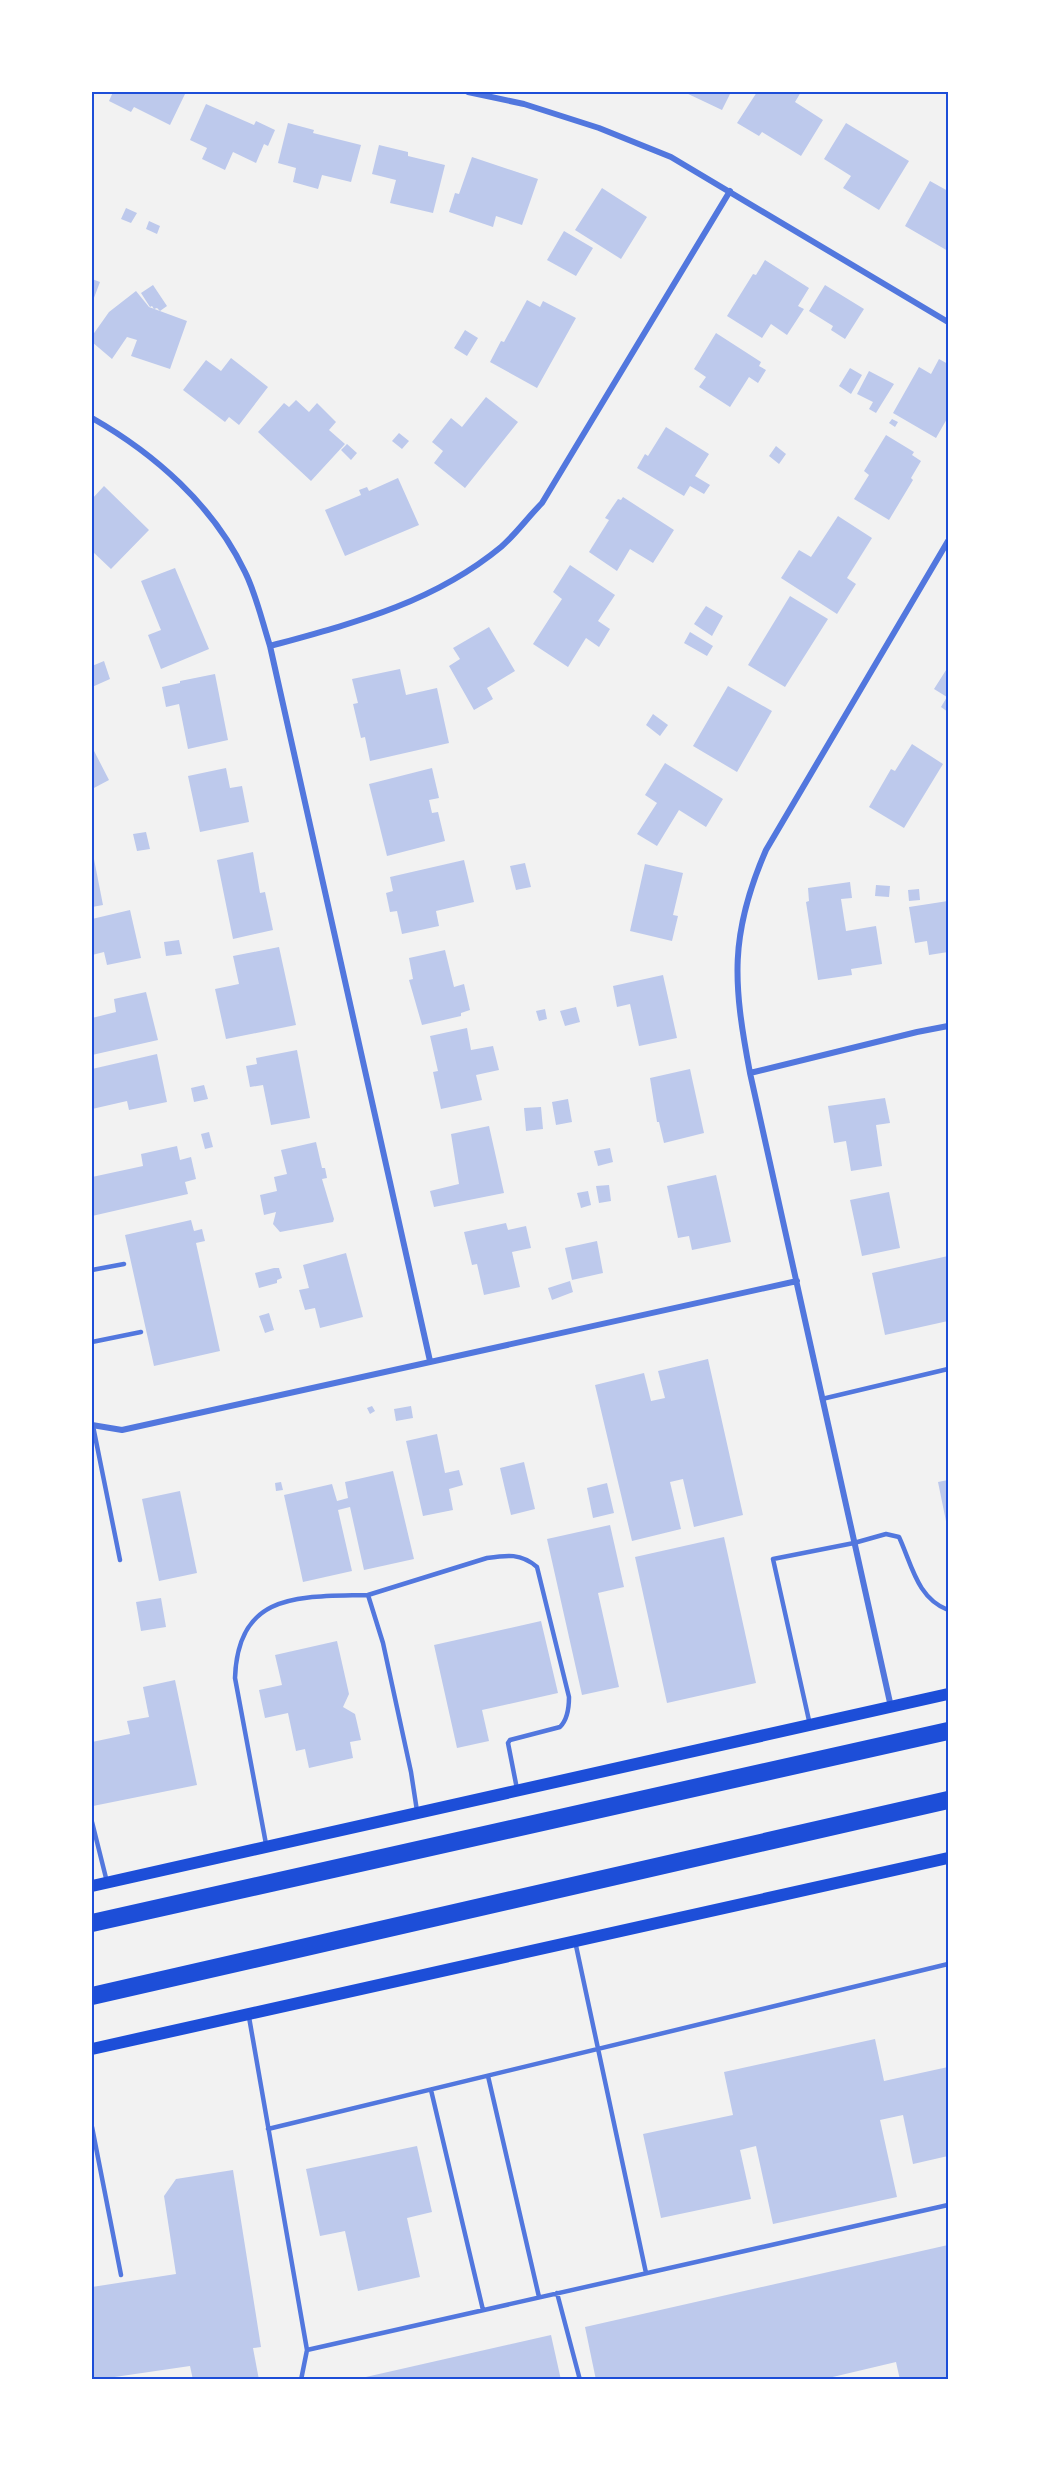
<svg xmlns="http://www.w3.org/2000/svg" width="1040" height="2471" font-family="'PT Sans Narrow',sans-serif">
	<rect width="100%" height="100%" fill="#f2f2f2"/>
	<path fill="#bdc9ec" d="M113,92H183L185,94L170,125L134,107L131,112L109,101Z
		M684,92H731L722,110Z
		M757,92H801L795,102L823,120L801,156L762,132L759,136L737,123Z
		M206,104L254,125L256,121L275,130L268,146L264,144L256,163L233,152L225,170L202,159L207,148L190,140Z
		M288,123L314,130L313,133L361,145L351,182L322,175L318,189L293,182L296,168L278,163Z
		M846,123L909,161L879,210L843,188L851,176L824,159Z
		M379,145L408,152V156L445,165L433,213L390,203L396,180L372,174Z
		M472,157L538,179L522,225L496,216L493,227L449,212L455,193L459,194Z
		M930,181L948,191V251L905,226Z
		M602,188L647,217L621,259L575,230Z
		M126,208L137,213L131,223L121,219Z
		M149,221L160,226L157,234L146,229Z
		M564,231L593,248L576,276L547,260Z
		M765,260L809,288L798,306L804,309L787,335L771,324L762,338L727,316L753,274L756,275Z
		M92,279L100,282L92,303Z
		M153,285L167,306L160,311L157,308L154,309L152,306L150,307L141,293Z
		M825,285L864,309L845,339L831,330L833,326L809,311Z
		M136,291L149,307L187,321L170,369L131,356L137,340L127,337L112,359L92,342V336L109,312Z
		M527,300L540,307L543,301L576,318L537,388L490,362L501,341L504,342Z
		M465,330L478,338L467,356L454,348Z
		M716,333L761,362L759,366L766,370L758,383L749,377L730,407L699,387L706,377L694,369Z
		M231,358L268,387L239,425L229,417L225,422L183,390L206,360L221,371Z
		M939,359L948,364V417L936,438L893,413L919,367L931,374Z
		M850,368L862,375L851,394L839,386Z
		M869,371L894,384L876,413L869,409L873,402L857,394Z
		M486,397L518,422L465,488L434,463L443,451L432,442L451,418L462,427Z
		M296,400L309,412L317,403L336,422L329,430L345,444L311,481L258,432L284,403L289,407Z
		M892,419L898,422L895,427L889,423Z
		M666,427L709,454L695,476L710,485L704,494L690,486L684,496L637,468L645,454L648,456Z
		M399,433L409,441L402,449L392,441Z
		M886,435L914,452L912,455L921,461L911,478L913,480L889,520L854,499L869,475L864,471Z
		M347,444L357,453L351,460L341,450Z
		M776,446L786,454L779,464L769,456Z
		M398,478L419,525L345,556L325,510L361,495L359,490L367,487L369,491Z
		M104,486L149,530L111,569L92,551V499Z
		M623,497L674,530L653,563L630,549L617,571L589,552L609,520L605,518L618,499L621,500Z
		M838,516L872,538L847,578L856,584L837,614L781,578L799,550L811,557Z
		M570,565L615,595L598,621L610,629L599,647L586,638L568,667L533,644L562,599L553,592Z
		M175,568L209,649L161,669L148,635L161,630L141,581Z
		M790,596L828,619L785,687L748,665Z
		M706,606L723,616L712,636L694,624Z
		M489,627L515,671L487,688L493,699L474,710L449,666L460,659L453,648Z
		M690,632L713,646L707,656L684,643Z
		M104,661L110,679L92,687V666Z
		M948,667V712L941,707L947,697L934,689Z
		M400,669L406,695L437,688L449,743L370,761L365,737L361,738L353,704L358,703L352,679Z
		M215,674L228,740L188,749L179,704L166,707L162,687L180,683V681Z
		M728,686L772,711L737,772L693,746Z
		M653,714L668,725L660,736L646,725Z
		M912,744L943,764L904,828L869,807L891,769L895,771Z
		M92,747L109,780L92,789Z
		M665,763L723,799L706,827L679,810L657,846L637,834L657,803L645,795Z
		M226,768L230,788L242,786L249,822L200,832L188,776Z
		M432,768L439,798L429,800L432,813L438,812L445,841L387,856L369,784Z
		M146,832L150,849L137,851L133,834Z
		M92,849L103,905L92,907Z
		M253,852L260,893L265,892L273,930L233,939L217,860Z
		M464,860L474,902L436,911L439,926L402,934L397,911L390,912L386,893L393,891L390,877Z
		M525,863L531,887L516,890L510,866Z
		M645,864L683,873L673,915L678,916L672,941L630,931Z
		M850,882L852,898L841,899L846,931L876,926L882,964L851,969L852,975L818,980L806,902L809,901L808,888Z
		M876,885L890,886L889,897L875,896Z
		M919,889L920,900L909,901L908,890Z
		M948,901V952L929,955L927,941L915,943L909,907Z
		M130,910L141,958L107,965L104,952L92,955V919Z
		M179,940L182,954L166,956L164,942Z
		M279,947L296,1025L226,1039L215,989L239,984L233,956Z
		M445,950L454,987L464,984L470,1010L461,1013V1016L422,1025L409,980L413,979L409,958Z
		M663,975L677,1038L639,1046L630,1004L617,1007L613,986Z
		M146,992L158,1040L92,1055V1018L116,1012L114,999Z
		M576,1007L580,1022L565,1026L560,1011Z
		M545,1009L547,1019L539,1021L536,1011Z
		M467,1028L471,1050L493,1046L499,1070L476,1075L482,1100L441,1109L433,1072L438,1071L430,1036Z
		M297,1050L310,1118L271,1125L263,1085L250,1087L246,1066L257,1064L256,1058Z
		M157,1054L167,1102L129,1110L127,1101L92,1109V1069Z
		M690,1069L704,1133L664,1143L659,1122H657L650,1078Z
		M204,1085L208,1099L194,1102L191,1088Z
		M885,1098L890,1123L876,1125L882,1166L851,1171L846,1141L834,1143L828,1106Z
		M568,1099L572,1122L556,1125L552,1102Z
		M541,1107L543,1129L526,1131L524,1108Z
		M489,1126L504,1193L434,1207L430,1191L459,1184L451,1134Z
		M209,1132L213,1147L205,1149L201,1134Z
		M316,1142L322,1168H325L327,1178L322,1179L334,1219L333,1222L280,1232L273,1224L276,1212L264,1215L260,1195L277,1191L274,1177L287,1174L281,1150Z
		M177,1146L180,1160L191,1157L196,1179L185,1182L188,1194L92,1216V1177L143,1166L141,1154Z
		M610,1148L613,1162L598,1166L594,1151Z
		M716,1175L731,1242L692,1250L689,1236L678,1238L667,1186Z
		M609,1185L611,1201L599,1203L596,1186Z
		M588,1191L591,1205L581,1208L577,1193Z
		M889,1192L900,1248L862,1256L850,1200Z
		M191,1220L194,1231L202,1229L205,1241L196,1243L220,1351L154,1366L125,1235Z
		M506,1223L508,1230L526,1226L531,1248L512,1252L520,1287L484,1295L477,1264L472,1265L464,1232Z
		M597,1241L603,1273L572,1280L565,1248Z
		M346,1253L363,1317L320,1328L315,1308L305,1310L299,1290L309,1288L303,1265Z
		M948,1256V1321L885,1335L872,1273Z
		M274,1268H279L282,1278L277,1280V1283L259,1288L255,1273Z
		M570,1281L573,1292L552,1300L548,1288Z
		M269,1313L274,1330L265,1333L259,1316Z
		M708,1359L743,1515L694,1527L683,1479L670,1482L681,1529L632,1541L595,1385L644,1373L651,1401L665,1398L658,1371Z
		M372,1406L375,1411L370,1414L367,1408Z
		M411,1406L413,1418L396,1421L394,1409Z
		M437,1434L445,1473L459,1470L463,1485L449,1489L453,1510L423,1516L406,1441Z
		M524,1462L535,1509L511,1515L500,1468Z
		M393,1471L414,1559L364,1570L350,1507L338,1510L352,1571L303,1582L284,1495L332,1484L337,1501L348,1498L345,1482Z
		M948,1480V1526H947L938,1482Z
		M281,1482L283,1490L276,1491L275,1483Z
		M607,1483L614,1513L593,1518L587,1488Z
		M180,1491L197,1573L159,1581L142,1499Z
		M610,1525L624,1587L598,1593L619,1687L582,1695L547,1539Z
		M724,1537L756,1683L667,1703L635,1557Z
		M161,1598L166,1627L141,1631L136,1602Z
		M541,1621L558,1693L482,1710L489,1741L457,1748L434,1645Z
		M337,1641L349,1694L343,1707L355,1714L361,1740L350,1742L353,1758L309,1768L305,1749L296,1751L288,1713L265,1718L259,1690L282,1685L275,1655Z
		M175,1680L197,1785L93,1806L92,1742L130,1734L127,1721L149,1717L143,1687Z
		M875,2039L884,2081L948,2067V2156L913,2164L903,2115L880,2120L897,2197L773,2224L756,2146L740,2150L751,2199L661,2218L643,2134L733,2115L724,2072Z
		M417,2146L432,2212L407,2218L420,2277L358,2291L345,2231L320,2236L306,2169Z
		M233,2170L261,2347L253,2348L259,2380H193L190,2366L94,2380L92,2364V2287L176,2274L164,2196L176,2179Z
		M948,2245V2380H900L896,2362L820,2380H596L585,2327Z
		M551,2335L561,2380H357V2379Z"/>
	<g fill="none" stroke-linecap="round" stroke-linejoin="round">
		<path stroke="#5277de" stroke-width="4.5" d="M92,1270L124,1264
			M92,1342L141,1332
			M822,1399L948,1369
			M93,1426L120,1560
			M368,1595L487,1558C507,1555 521,1553 537,1567L569,1697C569,1707 568,1719 560,1727L510,1740L508,1743L517,1789
			M810,1725L773,1559L854,1543L886,1534L899,1537C912,1565 917,1598 948,1610
			M92,1822L107,1882
			M266,1844L235,1678C238,1591 300,1597 368,1595L383,1643L411,1772L417,1811
			M575,1941L646,2273
			M249,2017L307,2350L948,2205
			M488,2076L539,2297
			M431,2090L483,2310
			M92,2127L121,2275
			M268,2129L948,1964
			M557,2293L580,2380
			M301,2380L307,2350"/>
		<path stroke="#5277de" stroke-width="6" d="M468,92L524,104L599,128L671,157L948,322
			M92,418C155,454 213,505 245,572C256,594 262,621 270,646L430,1361
			M270,646C354,623 433,603 501,547C516,534 528,517 542,503L730,191
			M750,1073L917,1032L948,1026
			M92,1425L122,1430L797,1281
			M891,1707L750,1073C733,983 729,935 766,850L948,541"/>
		<path stroke="#1d4ed8" stroke-width="12" d="M92,1886L948,1694
			M92,2049L948,1858"/>
		<path stroke="#1d4ed8" stroke-width="18" d="M92,1923L948,1731
			M92,1996L948,1800"/>
	</g>
	<rect width="1040" height="2471" fill="none" stroke="#ffffff" stroke-width="186"/>
	<rect x="93" y="93" width="854" height="2285" fill="none" stroke="#1d4ed8" stroke-width="2"/>
</svg>
